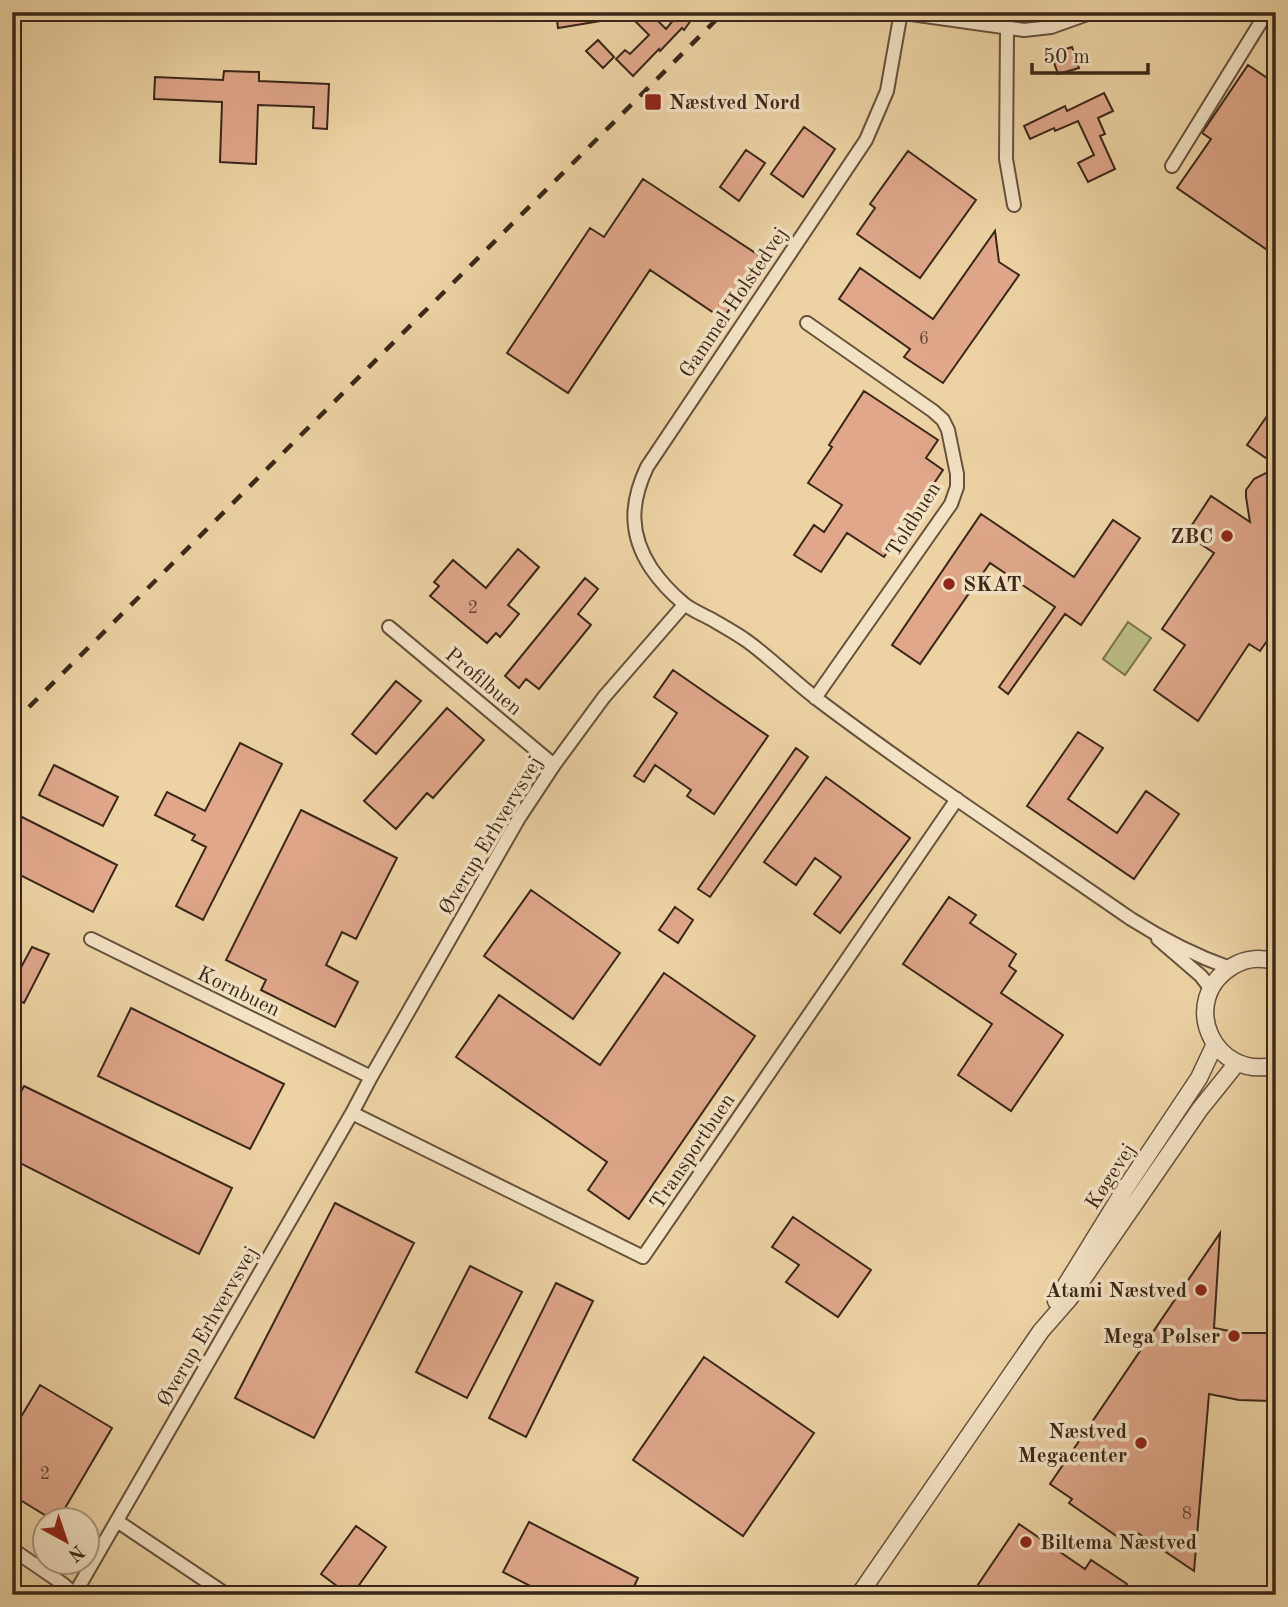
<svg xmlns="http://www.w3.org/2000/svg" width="1288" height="1607" font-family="'Old Standard TT',serif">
	<rect width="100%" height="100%" fill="#edd3a4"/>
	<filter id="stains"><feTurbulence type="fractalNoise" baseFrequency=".00286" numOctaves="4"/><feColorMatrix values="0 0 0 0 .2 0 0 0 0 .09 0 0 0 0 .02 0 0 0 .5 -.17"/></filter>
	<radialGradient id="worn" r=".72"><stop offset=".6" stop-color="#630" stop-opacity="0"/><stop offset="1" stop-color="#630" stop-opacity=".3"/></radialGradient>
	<path fill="#babc84" stroke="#7a724e" stroke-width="2" d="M1128,622L1151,638L1125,675L1103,659Z"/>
	<path fill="#e0a78b" stroke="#3a2719" stroke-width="2" d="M556,12H612L613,19L558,28Z
		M646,12H649L666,29L680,12H684L692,19L684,30L682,28L660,51L659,49L633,76L616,59L625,50L630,54L649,35L636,22Z
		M598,40L614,57L603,68L586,51Z
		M1072,47L1079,68L1058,74L1051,54Z
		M1248,65L1276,84V256L1177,188L1211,139L1202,133Z
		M224,71L259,72V81L329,84L327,129L313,128L314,107L258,105L256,164L220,162L222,102L154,99L155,77L223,80Z
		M1104,93L1113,111L1098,118L1105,134L1100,136L1115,169L1088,182L1078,163L1094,155L1078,121L1055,131L1054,128L1030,139L1024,126L1065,106L1067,111Z
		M804,127L835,149L803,197L771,174Z
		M746,150L765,163L739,201L720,187Z
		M908,151L976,200L920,278L857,234L875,208L870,204Z
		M643,179L763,258L723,319L650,270L568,393L507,353L590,228L604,237Z
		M995,231L999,262L1019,275L943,383L904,357L910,349L839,299L860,268L933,319Z
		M864,391L938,440L926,458L943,470L884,557L847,533L821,572L794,555L814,525L824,532L842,505L808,483L832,447L829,445Z
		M1276,403V465L1247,445Z
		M1276,468V628L1260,651L1249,644L1198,721L1154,690L1185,645L1162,629L1214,553L1186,534L1211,496L1250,522L1246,497V490L1254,479Z
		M981,514L1074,577L1113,520L1140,538L1081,625L1065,614L1008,694L999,687L1055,607L990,563L920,664L892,645Z
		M518,549L539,567L508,605L519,614L500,637L496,633L487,643L430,596L439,586L434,582L453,560L486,588Z
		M585,578L598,589L578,614L591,625L539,689L526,679L519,688L505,676Z
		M673,670L768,736L714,814L687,796L691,790L655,765L644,782L634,776L677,713L654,697Z
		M396,681L421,701L376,754L352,734Z
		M447,708L484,740L433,798L427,793L396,829L364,801Z
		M1078,732L1103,748L1068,799L1117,833L1146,791L1179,814L1134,879L1027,806Z
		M240,743L282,764L203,920L176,906L206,847L192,840L195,835L155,815L167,792L205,811Z
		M796,748L808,757L710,897L698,889Z
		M54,765L118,797L103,826L39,795Z
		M826,777L910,838L840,933L814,914L841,877L815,858L796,885L764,862Z
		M301,810L397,858L356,939L342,932L326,965L358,982L335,1027L261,990L266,980L226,960Z
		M12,812L117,865L93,912L12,871Z
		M531,890L620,953L573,1019L484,956Z
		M949,897L976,915L970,923L1016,954L1009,966L1016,971L1001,993L1063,1035L1011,1111L958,1075L992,1024L903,964Z
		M675,907L693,920L678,943L659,930Z
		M32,947L49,954L24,1003L12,997V984Z
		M664,973L755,1036L629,1219L588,1190L607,1162L456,1057L499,995L600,1065Z
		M131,1008L284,1084L250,1149L98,1076Z
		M24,1086L232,1188L199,1254L12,1159V1109Z
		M335,1203L414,1243L314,1438L235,1398Z
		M793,1217L871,1270L838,1317L786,1282L799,1265L772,1247Z
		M1220,1233L1214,1328L1240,1333H1276V1401L1239,1400L1209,1394L1194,1571L1136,1532L1128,1544L1069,1503L1072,1499L1050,1484Z
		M470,1266L522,1292L467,1398L416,1372Z
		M556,1283L593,1301L526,1437L489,1418Z
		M704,1357L814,1433L743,1536L633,1460Z
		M40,1385L112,1428L58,1520H53L12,1495V1432Z
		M529,1522L638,1578L630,1595H548L503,1572Z
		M1019,1524L1085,1569L1091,1560L1127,1584L1120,1595H971Z
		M356,1526L386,1547L352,1595H349L321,1574Z"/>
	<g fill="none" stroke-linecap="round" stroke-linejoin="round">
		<g stroke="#67523c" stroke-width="16">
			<path id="minor" d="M897,12L1024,30L1051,27L1093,12
				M901,12L887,91L866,140L647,467C630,503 629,534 651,568C660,581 671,593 683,603C691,610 702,614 711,619C723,626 736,633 747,641C772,659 793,681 817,699C919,776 1026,846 1131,919C1161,938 1196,956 1230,968
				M1007,28L1006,159L1014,205
				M1172,166L1267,12
				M807,323L933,411L943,420L948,430L957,474V487L951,504L815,698
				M389,627L554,765
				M91,939L371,1077
				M1158,939L1201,976L1211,989
				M352,1113L643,1257L957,799
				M117,1521L227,1595
				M12,1549L63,1584L74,1594
				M74,1595L352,1113L371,1077L519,818L554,765L604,697L684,605"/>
		</g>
		<g stroke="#67523c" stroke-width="19">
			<path id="tertiary" d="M1276,962C1262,957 1246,958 1233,966C1177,999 1213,1082 1276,1065
				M1056,1301L1125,1189L1199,1078L1215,1044
				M859,1595L1041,1331L1069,1299L1200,1109L1237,1063"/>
		</g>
		<use href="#minor" stroke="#f3e2c4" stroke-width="12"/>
		<use href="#tertiary" stroke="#f3e2c4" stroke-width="16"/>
		<path stroke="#3a2719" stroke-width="4.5" stroke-dasharray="12 12" stroke-linecap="butt" d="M12,724L724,12"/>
	</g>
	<g fill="#8f2418" stroke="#f3e2c4" stroke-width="2.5">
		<rect x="644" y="93" width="18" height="18" rx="3.5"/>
		<circle cx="1227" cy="536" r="7"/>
		<circle cx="949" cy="584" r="7"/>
		<circle cx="1201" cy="1290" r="7"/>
		<circle cx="1234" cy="1336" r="7"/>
		<circle cx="1141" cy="1443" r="7"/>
		<circle cx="1026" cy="1542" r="7"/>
	</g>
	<g text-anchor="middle" stroke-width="7" stroke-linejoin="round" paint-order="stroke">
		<g font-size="18" fill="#644736">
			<text x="924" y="344">6</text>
			<text x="473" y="613">2</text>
			<text x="45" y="1479">2</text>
			<text x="1187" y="1519">8</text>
		</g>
		<g font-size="21" font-weight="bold" fill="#3a2719" stroke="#f3e2c4" text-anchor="end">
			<text x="669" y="109" text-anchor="start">Næstved Nord</text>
			<text x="1213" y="543">ZBC</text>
			<text x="963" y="591" text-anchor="start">SKAT</text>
			<text x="1187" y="1297">Atami Næstved</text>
			<text x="1220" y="1343">Mega Pølser</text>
			<text x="1127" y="1438">Næstved<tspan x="1127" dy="24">Megacenter</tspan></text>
			<text x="1040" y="1549" text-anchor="start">Biltema Næstved</text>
		</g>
		<g font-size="21" fill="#3a2719" stroke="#f3e2c4">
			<text transform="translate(733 302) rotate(-56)" y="7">Gammel Holstedvej</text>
			<text transform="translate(913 519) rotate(-58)" y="7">Toldbuen</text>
			<text transform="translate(484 681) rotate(40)" y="7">Profilbuen</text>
			<text transform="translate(490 835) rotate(-59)" y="7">Øverup Erhvervsvej</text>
			<text transform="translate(239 991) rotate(26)" y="7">Kornbuen</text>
			<text transform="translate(692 1151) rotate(-56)" y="7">Transportbuen</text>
			<text transform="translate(1110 1176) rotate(-57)" y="7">Køgevej</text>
			<text transform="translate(207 1326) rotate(-60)" y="7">Øverup Erhvervsvej</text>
		</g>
	</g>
	<rect width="1288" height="1607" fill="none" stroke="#edd3a4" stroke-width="42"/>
	<rect x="14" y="14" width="1260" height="1579" fill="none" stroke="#3a2719" stroke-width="3.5"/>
	<rect x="21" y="21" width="1246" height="1565" fill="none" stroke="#3a2719" stroke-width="2"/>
	<g transform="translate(66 1541) rotate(140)"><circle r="33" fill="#f3e2c4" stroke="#a99780" stroke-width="2"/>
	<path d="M0-5L12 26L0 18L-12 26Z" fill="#8f2418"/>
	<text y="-10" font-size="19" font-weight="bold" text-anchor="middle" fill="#3a2719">N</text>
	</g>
	<path d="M1032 63v10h116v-10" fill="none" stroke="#3a2719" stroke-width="3.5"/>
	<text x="1043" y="63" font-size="21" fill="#3a2719" stroke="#f3e2c4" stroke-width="5" paint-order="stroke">50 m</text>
	<rect width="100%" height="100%" filter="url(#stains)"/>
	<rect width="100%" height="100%" fill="url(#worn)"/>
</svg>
